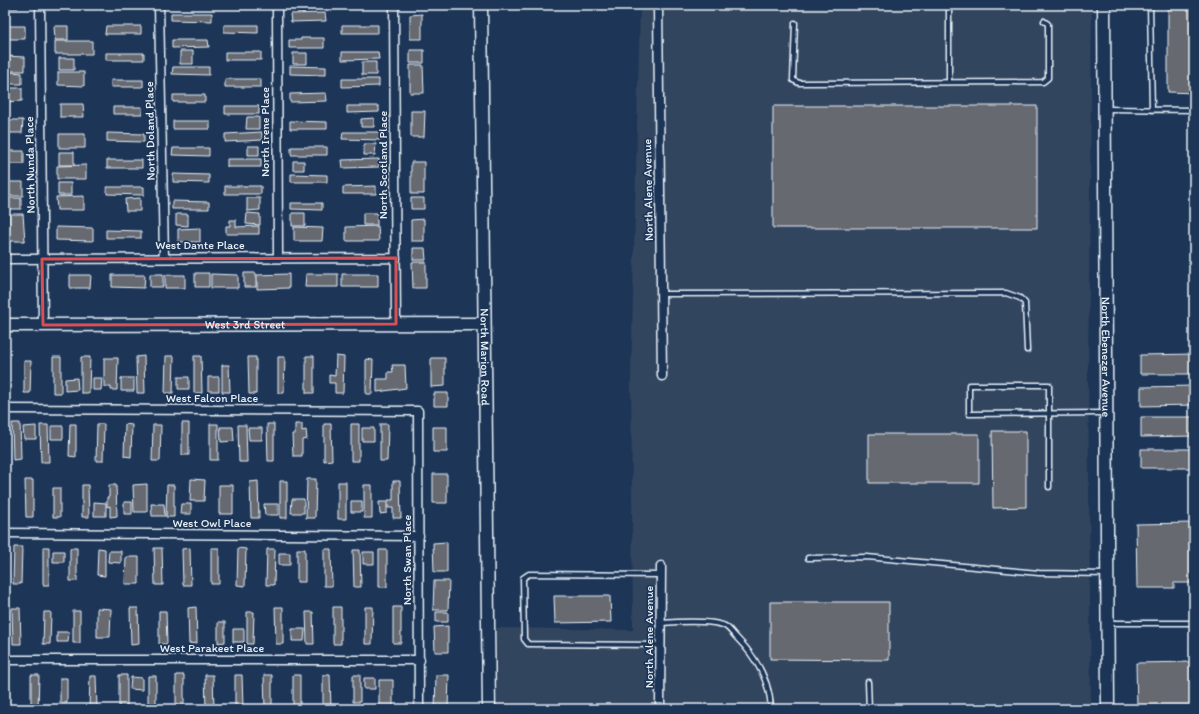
<svg xmlns="http://www.w3.org/2000/svg" width="1199" height="714" font-family="Itim,sans-serif">
	<rect width="100%" height="100%" fill="#1d3557"/>
	<filter id="ink" filterUnits="userSpaceOnUse"><feTurbulence type="fractalNoise" baseFrequency=".025" numOctaves="2"/><feDisplacementMap in="SourceGraphic" scale="8" xChannelSelector="R" yChannelSelector="G"/><feConvolveMatrix kernelMatrix="1 2 1 2 8 2 1 2 1" color-interpolation-filters="sRGB"/></filter>
	<g filter="url(#ink)">
		<path fill="#33455e" d="M640,5H1092L1088,373L1091,709H497L496,628L633,630L631,376Z"/>
		<path fill="#666970" stroke="#e8f1f8" d="M5,5H18V8H5Z
			M106,5H141V6L106,7Z
			M342,5H378V7L342,6Z
			M1194,7V93L1168,92V8Z
			M171,13H212V21L171,20Z
			M325,13L326,21L291,22L290,14Z
			M422,14V39H410V15Z
			M224,25H258V33L224,32Z
			M342,25H378V33H342Z
			M5,26H25V39H5Z
			M54,26H68V40H55Z
			M106,26H141V34H105Z
			M301,38H324V48H289V40H301Z
			M172,40H208L209,47L172,48Z
			M55,41H92V54H55Z
			M410,50H424V63H410Z
			M180,51H193V64H180Z
			M225,52H261V60H225Z
			M342,52H378L379,59L342,60Z
			M106,53H144V60H106Z
			M293,53H307V64H293Z
			M5,56L25,57V71H5Z
			M59,58H74V70H59Z
			M362,62H376V75H362Z
			M410,65H423L424,93H410Z
			M290,66L326,67V75L290,74Z
			M173,67H209V75L172,74Z
			M10,72L22,73V84H9Z
			M58,72H84V86L58,85Z
			M225,79H261V87H225Z
			M342,79H379V86L342,87Z
			M111,80H143V87H111Z
			M5,88H22V101L5,102Z
			M326,93L327,101L290,102V94Z
			M173,95H205V102H173Z
			M60,104H83L84,117H60Z
			M225,106H259V114H225Z
			M347,106H379V112L347,113Z
			M773,106H1037V228H773Z
			M113,107H142V114H113Z
			M411,111H425L424,137H411Z
			M247,117H259V129H246Z
			M374,118V127H361V119Z
			M5,120H23L22,133H5Z
			M173,121H210V129H173Z
			M290,121L327,122V129H290Z
			M262,132V140L225,142V134Z
			M343,132H380V140L342,139Z
			M107,133L144,134V142L107,141Z
			M59,134H85V148H59Z
			M364,144H376L375,155H364Z
			M248,146H259V155H248Z
			M291,147H327V155H291Z
			M173,148H209V156L172,155Z
			M5,151H24V164H5Z
			M59,152H74V165H59Z
			M227,159H261V167H227Z
			M379,159V167L343,168L342,160Z
			M107,160H142V168H107Z
			M293,161H304V170H293Z
			M411,162H424V194H411Z
			M86,165V179H57V166Z
			M173,174L209,175V183L173,182Z
			M291,174L327,175V182H291Z
			M5,182H23V196H5Z
			M58,183H71V195H58Z
			M225,186H261V194H225Z
			M376,186V194H343V187Z
			M107,187H144V195L107,194Z
			M84,196V210H57L56,197Z
			M9,198H21V209H9Z
			M140,198V211H126L125,199Z
			M247,198H260V210L247,211Z
			M411,198H424V209H411Z
			M172,201L209,202V209H172Z
			M291,203H322V210L291,209Z
			M247,213L260,214V225L246,224Z
			M292,213H305V226H292Z
			M363,213H377V225H363Z
			M9,214H23L25,241H5V227H9Z
			M176,214H188V226L176,225Z
			M424,219V241H411V220Z
			M230,220H236V227L259,226V234H226V226H230Z
			M378,226L379,241H346V227Z
			M56,227L93,228V241L56,240Z
			M294,227L323,228L322,241H294Z
			M200,228V242H178V229Z
			M106,230L141,231V238H106Z
			M413,248H425L426,260H413Z
			M412,262H426V288H413Z
			M195,273H209V287H195Z
			M244,273H256V287H244Z
			M150,274H163V287H150Z
			M211,274L238,275V288H211Z
			M289,274V288L257,289V275Z
			M306,274H338V287H305Z
			M342,274H378V287H342Z
			M70,275H91L90,288H70Z
			M112,275H145L144,288L112,287Z
			M165,275H185V288H165Z
			M1194,354V374H1140V355Z
			M144,356L145,393H137L136,357Z
			M166,356H174L173,393H165Z
			M194,356H201L202,393H194Z
			M306,356H314V393H306Z
			M336,356L344,357L343,393H335V383H329V375L335,376Z
			M53,357H61V393H53Z
			M81,357H90L89,393H81Z
			M248,357H256V394H249Z
			M278,357H285L284,393H278Z
			M104,358H118L117,390H111V387H104Z
			M431,358H445V386L431,387Z
			M366,359L373,360L372,394H366Z
			M24,361H31L30,393H24Z
			M222,365H229L230,392H222Z
			M392,365H405L406,388L377,392V379H388V372H393Z
			M178,377H189V389H178Z
			M208,377H219V391H208Z
			M77,378L78,390L65,391V379Z
			M93,378H102L101,390H93Z
			M121,378H134V391H121Z
			M1194,386V405L1141,406V387Z
			M434,393H448V406H434Z
			M1141,417H1194V436L1141,437Z
			M12,423H20L21,459L13,460Z
			M182,423H189V455H182Z
			M70,424H76V457L69,456Z
			M97,424H104L103,461H96Z
			M125,424L132,425L131,457L124,456Z
			M210,424H218V460H210Z
			M267,424H274V461H268Z
			M295,424H302V431L306,430L307,439L302,440V456H293L292,434H295Z
			M324,424H331L332,460L324,461Z
			M351,424H359V461H351Z
			M380,424H388L387,461H380Z
			M40,425H48L49,462H41Z
			M153,425H161L160,461H152Z
			M238,425H246L247,462H239Z
			M36,426V439H24L23,427Z
			M51,426H63V439H51Z
			M220,427H233L234,441L221,442Z
			M433,427H447V452H433Z
			M248,428H262V440H249Z
			M362,428H374V441H362Z
			M992,431H1026V507L993,508Z
			M869,434H979V483H869Z
			M1141,449H1194V468H1141Z
			M433,474H447V503H433Z
			M191,479L205,480L204,501H190Z
			M307,479H316L315,518H306Z
			M25,480H33V517H26Z
			M258,481L259,518H251L250,482Z
			M280,481H287V518H280Z
			M393,481H400L401,518H393V508H388V500H393Z
			M338,482H346V519H338Z
			M147,484V512H134L133,485Z
			M82,485H88L89,517H82Z
			M109,485H116L117,516L110,517V506L107,507V497H109Z
			M167,485H174V517H166Z
			M219,485H233V514H219Z
			M364,485H372V518H364Z
			M53,488H60V517H53Z
			M292,499H304V513H291Z
			M351,501H362V512H351Z
			M94,502L106,503V516H94Z
			M124,502H132V514H124Z
			M379,502H387V513L380,514Z
			M151,504H164L165,516H152Z
			M181,504H191V514H180Z
			M264,504H278V515H265Z
			M1194,523V583H1174V588H1137L1136,524Z
			M447,542V572H434L433,543Z
			M14,547H22L21,584H13Z
			M43,547H49V585H43Z
			M70,548H77V581H70Z
			M98,548L105,549V576L97,575Z
			M154,548H162L163,585H155Z
			M190,548L191,585H183L182,549Z
			M211,548H219V584H211Z
			M238,548L246,549L245,586L237,585Z
			M267,549H275L274,585H266Z
			M297,549H305V582H297Z
			M324,549H331L332,586H324Z
			M353,550H360L361,587H354Z
			M379,550H387V587H379Z
			M53,551H64V562H53Z
			M109,551H121V563L108,562Z
			M363,552H374V564H363Z
			M279,553H290V565H279Z
			M126,557H139V584H125Z
			M434,581H449L448,610H433Z
			M554,596H610L611,622L555,623Z
			M770,602H889V660L770,659Z
			M196,607L197,643L189,644L188,608Z
			M275,607H283V644H276Z
			M333,607H341V644H333Z
			M365,607H373L372,644H365Z
			M393,607H401V643H393Z
			M12,608H20L21,644H13Z
			M97,608L111,609L110,637H97Z
			M130,608H138L139,644L131,645Z
			M73,611H80V643H73Z
			M159,611H166L167,644H159Z
			M44,612H51L50,644H43Z
			M247,612H254L253,644H247Z
			M306,612H313L314,644H307Z
			M436,612H448V622H436Z
			M218,622H225V642L218,643Z
			M448,626V652H435L434,627Z
			M233,629H244V642H233Z
			M292,629H305L304,641H292Z
			M57,632H69L68,642H57Z
			M1194,662V709H1137L1136,663Z
			M31,675H39L38,709H31Z
			M119,675H127V709H119Z
			M176,675H184V709H176Z
			M205,675H213L214,709H206Z
			M235,675H242L243,707H235Z
			M264,675H272V709H265Z
			M293,675H300V708H293Z
			M323,675H330L331,709H323Z
			M353,675H360V702H353Z
			M436,675H449L448,709H435Z
			M5,676H8V708H5Z
			M90,676H96L97,709H89Z
			M148,676H156V709H148Z
			M131,677L142,678V690L130,689Z
			M60,678H67V703H60Z
			M364,678H375V689H364Z
			M379,680H393V709H379Z"/>
		<g fill="none" stroke-linecap="round" stroke-linejoin="round">
			<g stroke="#e8f1f8" stroke-width="7">
				<path id="lane" d="M949,5V82
					M1150,5L1152,110
					M795,23L793,80L799,83L1043,82L1048,78V24L1044,21
					M1107,109L1194,110
					M662,294L1006,293L1020,298L1025,303L1027,350
					M1049,487V385H969V414L1106,413
					M808,558L867,557L1039,573L1107,574
					M661,623C676,622 712,620 725,626C729,628 733,634 736,637C755,656 770,681 771,709
					M1110,623H1194
					M660,645L528,644L524,639L523,578L529,574L661,575
					M868,682L869,709"/>
			</g>
			<g stroke="#e8f1f8" stroke-width="11">
				<path id="street" d="M40,5L43,325
					M159,5L164,257
					M277,5L278,258
					M394,5L396,324
					M658,5L662,376
					M5,259L396,258
					M5,409L418,411L419,709
					M5,533L419,536
					M5,660H420
					M660,709L661,566"/>
			</g>
			<g stroke="#e8f1f8" stroke-width="15">
				<g id="secondary">
					<path id="s1" d="M481,5L489,709"/>
					<path id="s2" d="M1104,5L1108,709"/>
					<path id="s3" d="M5,325L484,324"/>
				</g>
			</g>
			<use href="#lane" stroke="#1d3557" stroke-width="4"/>
			<use href="#street" stroke="#1d3557" stroke-width="8"/>
			<use href="#secondary" stroke="#1d3557" stroke-width="12"/>
		</g>
	</g>
	<path fill="none" stroke="#da5052" stroke-width="3" stroke-linejoin="round" d="M396,258V324L43,325L42,259Z"/>
	<g text-anchor="middle" stroke-width="3.5" stroke-linejoin="round" paint-order="stroke">
		<g font-size="12" fill="#e8f1f8" stroke="#1d3557">
			<text transform="translate(150 131) rotate(-91)" y="4">North Doland Place</text>
			<text transform="translate(265 132) rotate(-90)" y="4">North Irene Place</text>
			<text transform="translate(30 165) rotate(-91)" y="4">North Nunda Place</text>
			<text transform="translate(383 165) rotate(-90)" y="4">North Scotland Place</text>
			<text transform="translate(648 190) rotate(-91)" y="4">North Alene Avenue</text>
			<text x="200" y="249">West Dante Place</text>
			<text dy="4" stroke="none"><textPath href="#s3" startOffset="240">West 3rd Street</textPath></text>
			<text dy="4" stroke="none"><textPath href="#s1" startOffset="352">North Marion Road</textPath></text>
			<text dy="4" stroke="none"><textPath href="#s2" startOffset="352">North Ebenezer Avenue</textPath></text>
			<text x="212" y="402">West Falcon Place</text>
			<text x="212" y="527">West Owl Place</text>
			<text transform="translate(407 560) rotate(-90)" y="4">North Swan Place</text>
			<text transform="translate(649 637) rotate(-90)" y="4">North Alene Avenue</text>
			<text x="212" y="652">West Parakeet Place</text>
		</g>
	</g>
	<rect width="1199" height="714" fill="none" stroke="#1d3557" stroke-width="20"/>
	<rect x="10" y="10" width="1179" height="694" fill="none" stroke="#e8f1f8" stroke-width="1.5" filter="url(#ink)"/>
</svg>
